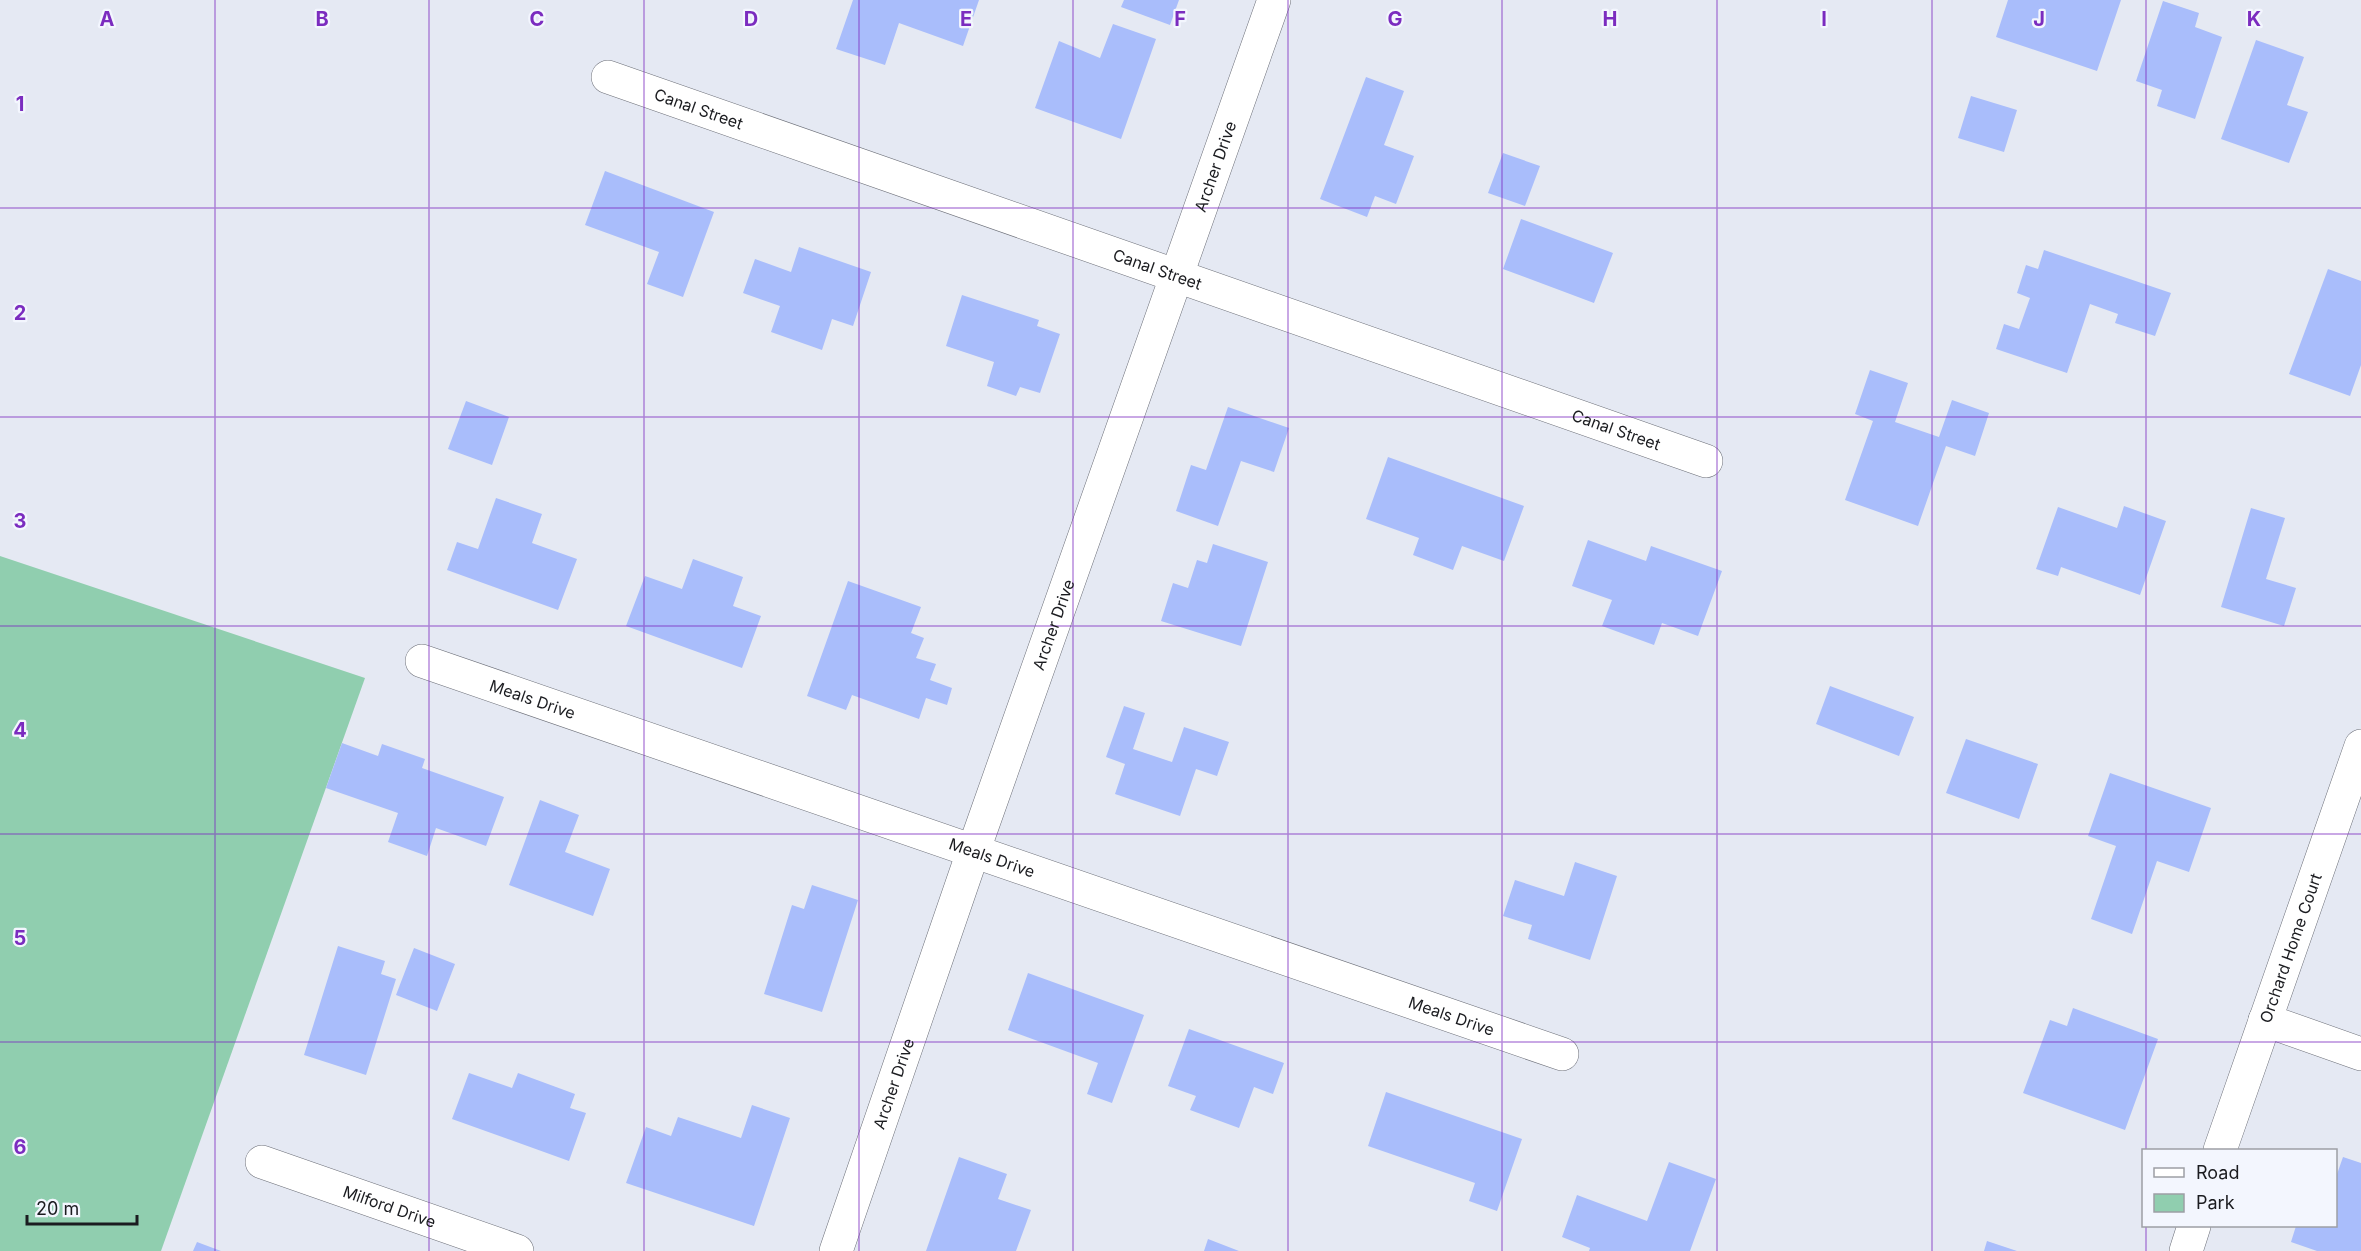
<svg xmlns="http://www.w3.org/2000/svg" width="2361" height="1251" font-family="Inter,sans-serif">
	<rect width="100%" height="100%" fill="#e5e9f3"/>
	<path fill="#90ceaf" d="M0,556L365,678L161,1251H0Z"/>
	<path fill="#a9bdfb" d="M853,0H979L963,46L899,23L885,65L836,49Z
		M1124,0H1179L1170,25L1121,7Z
		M2008,0H2121L2097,71L1996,37Z
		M2163,1L2199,13L2195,27L2222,37L2195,119L2157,106L2162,90L2136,81Z
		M1113,24L1156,39L1121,139L1035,108L1059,41L1100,58Z
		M2256,40L2304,57L2287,105L2308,112L2289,163L2221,139Z
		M1366,77L1404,91L1384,145L1414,156L1396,204L1375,196L1367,217L1320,199Z
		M1971,96L2017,110L2004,152L1958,138Z
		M1503,153L1540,166L1525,206L1488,193Z
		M605,171L714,212L683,297L647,284L659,252L585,225Z
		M1521,219L1613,253L1594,303L1503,269Z
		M799,247L871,272L853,326L832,319L822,350L771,332L780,306L743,293L755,259L791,272Z
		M2044,250L2171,293L2155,336L2115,323L2118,314L2090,304L2067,373L1996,349L2004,324L2019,329L2030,298L2017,293L2026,265L2038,269Z
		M2328,269L2361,281V365L2350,396L2289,374Z
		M962,295L1039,320L1037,326L1060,334L1040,393L1020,387L1016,396L987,386L994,362L946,346Z
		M1870,370L1908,383L1895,422L1939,437L1952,400L1989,413L1975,456L1946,446L1918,526L1845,500L1873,421L1855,414Z
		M466,401L509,417L492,465L448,449Z
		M1228,407L1289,428L1274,472L1241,461L1218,526L1176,511L1191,465L1206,470Z
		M1388,457L1524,506L1504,561L1462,546L1453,570L1413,555L1419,538L1366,519Z
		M496,498L542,514L532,543L577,559L558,610L447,570L457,542L478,549Z
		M2124,506L2166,521L2140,595L2061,567L2058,576L2036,569L2058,507L2117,528Z
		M2251,508L2285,518L2266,579L2296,588L2284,626L2221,607Z
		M1588,540L1646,561L1651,546L1722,571L1698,636L1662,623L1654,645L1602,626L1612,600L1572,586Z
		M1213,544L1268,562L1241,646L1161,621L1173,583L1188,588L1197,560L1207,563Z
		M693,559L743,577L733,606L761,616L742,668L626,626L645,576L682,589Z
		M848,581L921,607L911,633L924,638L916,658L936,664L930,680L952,688L947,705L926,698L919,719L852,695L846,710L807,696Z
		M1830,686L1914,717L1899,756L1816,724Z
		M1124,706L1145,713L1133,749L1172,762L1184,727L1229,742L1217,776L1196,769L1180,816L1115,794L1125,764L1106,757Z
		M1966,739L2038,764L2019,819L1946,793Z
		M342,743L378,756L382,744L425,759L422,768L504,797L486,846L436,828L427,856L388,842L398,813L326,788Z
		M2110,773L2211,808L2189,872L2157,861L2132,934L2091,919L2116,846L2088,836Z
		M540,800L579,815L565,852L610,869L593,916L509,885Z
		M1575,862L1617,876L1590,960L1528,939L1532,925L1503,916L1515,880L1564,896Z
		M812,885L858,900L822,1012L764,994L792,905L804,909Z
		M338,946L385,961L381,974L396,979L366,1075L304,1055Z
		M414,948L455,964L437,1011L396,995Z
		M1028,973L1144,1015L1112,1103L1087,1094L1098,1063L1008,1030Z
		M2073,1008L2158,1039L2125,1130L2023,1093L2050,1020L2067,1026Z
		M1189,1029L1284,1063L1273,1094L1254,1087L1239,1128L1190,1110L1196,1096L1168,1086Z
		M469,1073L512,1088L518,1073L575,1094L570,1108L586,1113L569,1161L452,1119Z
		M1386,1092L1522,1139L1497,1211L1469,1201L1475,1183L1368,1146Z
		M752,1105L790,1118L754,1226L626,1183L646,1127L671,1136L678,1117L741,1138Z
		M959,1157L1007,1174L998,1199L1031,1210L1016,1251H926Z
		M2343,1157L2361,1163V1251H2317L2291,1242L2296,1226H2336V1177Z
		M1669,1162L1716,1179L1690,1251H1589L1590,1248L1562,1237L1577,1195L1647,1221Z
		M1208,1239L1239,1251H1204Z
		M1987,1241L2017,1251H1984Z
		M197,1242L221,1251H193Z"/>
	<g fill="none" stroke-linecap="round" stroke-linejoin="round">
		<g stroke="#6c6f78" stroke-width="34">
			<g id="minor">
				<path id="s1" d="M608,77L1706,461"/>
				<path id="s2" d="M422,661L1562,1054"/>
				<path d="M2265,1020L2361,1054"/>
				<path id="s3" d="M2220,1150L2361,746"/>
				<path id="s4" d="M262,1162L517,1251"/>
				<path id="s5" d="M836,1251L973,852L1274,0"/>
				<path d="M2186,1251L2194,1226"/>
			</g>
		</g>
		<use href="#minor" stroke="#fff" stroke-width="33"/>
	</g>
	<path fill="none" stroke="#7b2cbf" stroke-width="1.5" stroke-opacity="0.55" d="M215,0V1251M429,0V1251M644,0V1251M859,0V1251M1073,0V1251M1288,0V1251M1502,0V1251M1717,0V1251M1932,0V1251M2146,0V1150M0,208H2361M0,417H2361M0,626H2361M0,834H2361M0,1042H2361M2146,1226V1251"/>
	<g text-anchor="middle" stroke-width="4.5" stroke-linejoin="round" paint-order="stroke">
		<g font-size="16" fill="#1b1c20" stroke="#f3f6fe">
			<text dy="6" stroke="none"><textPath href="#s1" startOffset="96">Canal Street</textPath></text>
			<text dy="6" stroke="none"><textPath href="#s5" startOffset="1149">Archer Drive</textPath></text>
			<text dy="6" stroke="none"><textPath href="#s1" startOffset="582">Canal Street</textPath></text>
			<text dy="6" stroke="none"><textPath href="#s1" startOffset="1068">Canal Street</textPath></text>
			<text dy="6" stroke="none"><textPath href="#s5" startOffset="663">Archer Drive</textPath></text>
			<text dy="6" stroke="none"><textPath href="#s2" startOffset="117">Meals Drive</textPath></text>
			<text dy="6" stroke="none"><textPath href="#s2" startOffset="603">Meals Drive</textPath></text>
			<text dy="6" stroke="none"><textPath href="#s3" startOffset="214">Orchard Home Court</textPath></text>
			<text dy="6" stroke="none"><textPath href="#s2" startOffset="1089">Meals Drive</textPath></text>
			<text dy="6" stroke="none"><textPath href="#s5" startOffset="177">Archer Drive</textPath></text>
			<text dy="6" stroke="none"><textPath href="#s4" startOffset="135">Milford Drive</textPath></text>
		</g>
	</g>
	<g font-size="20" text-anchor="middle" font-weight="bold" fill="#7b2cbf" stroke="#f3f6fe" stroke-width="4.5" stroke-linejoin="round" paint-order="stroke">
		<text x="107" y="26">A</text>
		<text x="322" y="26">B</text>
		<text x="537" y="26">C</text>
		<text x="751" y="26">D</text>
		<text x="966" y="26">E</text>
		<text x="1180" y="26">F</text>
		<text x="1395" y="26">G</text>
		<text x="1610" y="26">H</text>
		<text x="1824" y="26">I</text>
		<text x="2039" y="26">J</text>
		<text x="2254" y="26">K</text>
		<text x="20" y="111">1</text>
		<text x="20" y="320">2</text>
		<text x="20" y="528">3</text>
		<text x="20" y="737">4</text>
		<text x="20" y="945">5</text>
		<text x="20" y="1154">6</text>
	</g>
	<rect x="2142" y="1149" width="195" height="78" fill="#f3f6fe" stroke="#9d9fa5" stroke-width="1.5"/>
	<rect x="2154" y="1168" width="30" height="9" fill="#ffffff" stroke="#9d9fa5" stroke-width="1.5"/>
	<text x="2196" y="1179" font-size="18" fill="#1b1c20">Road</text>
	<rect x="2154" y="1194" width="30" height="18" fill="#90ceaf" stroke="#9d9fa5" stroke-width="1.5"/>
	<text x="2196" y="1209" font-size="18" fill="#1b1c20">Park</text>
	<path d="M27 1215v9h110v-9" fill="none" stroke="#1b1c20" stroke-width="3"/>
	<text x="36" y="1215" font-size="18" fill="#1b1c20" stroke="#f3f6fe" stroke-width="4.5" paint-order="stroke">20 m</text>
</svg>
